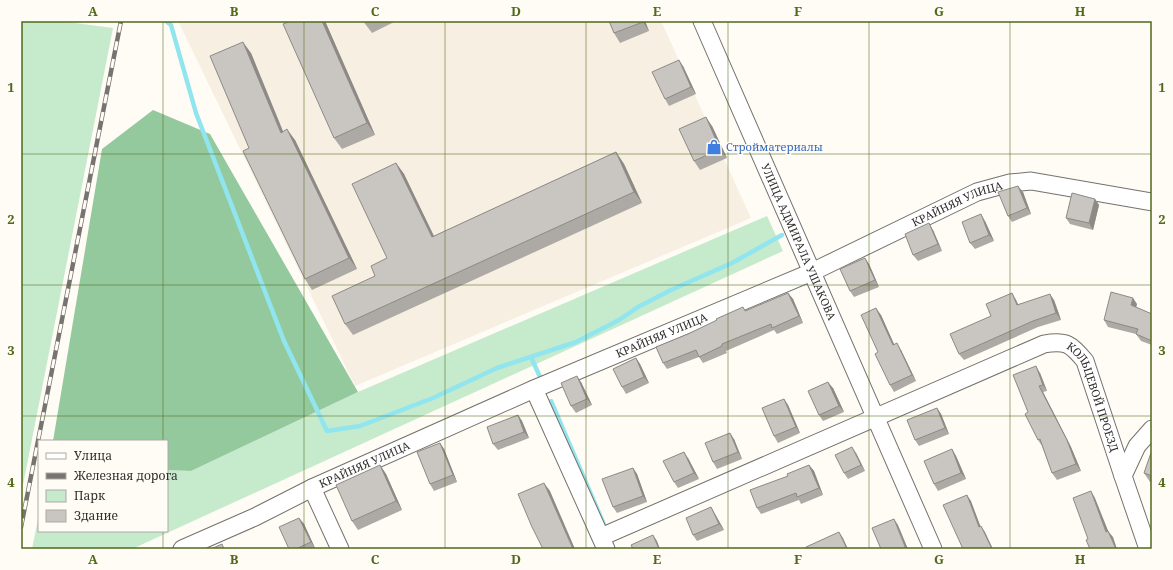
<svg xmlns="http://www.w3.org/2000/svg" width="1173" height="570" font-family="'Noto Serif',serif">
	<rect width="100%" height="100%" fill="#fffbf5"/>
	<path fill="#f8efe3" d="M178,21H661L751,218L355,386Z"/>
	<path fill="#c6eacc" d="M21,21H60L113,28L21,495Z
		M767,216L783,251L132,549H32L39,514V531H167V470L191,471L358,392Z"/>
	<path fill="#94c99e" d="M153,110L210,134L358,392L191,471L167,470V441H53L102,149Z"/>
	<g fill="none" stroke-linecap="round" stroke-linejoin="round">
		<path stroke="#91e5ef" stroke-width="4.5" d="M166,21L171,25L196,113L284,341L327,431L360,426L433,398L497,368L576,342L619,320L638,307L671,290L732,263L782,235
			M531,357L540,377
			M551,401L605,527"/>
		<g stroke="#75726d" stroke-width="19">
			<g id="minor">
				<path id="s1" d="M702,21L933,549"/>
				<path d="M534,389L606,549"/>
				<path d="M312,488L340,549"/>
				<path id="s2" d="M601,537L1044,344C1066,340 1071,344 1085,361L1123,476"/>
				<path id="s3" d="M182,549L255,517L312,488L534,389L812,272L977,192L1010,183L1031,181L1152,202"/>
				<path d="M1148,549L1123,476L1137,446L1152,429"/>
			</g>
		</g>
		<use href="#minor" stroke="#fff" stroke-width="17"/>
		<g stroke="#767370" stroke-width="4.5">
			<path id="rail" d="M21,527L121,21"/>
		</g>
		<use href="#rail" stroke="#fffbf5" stroke-width="3" stroke-dasharray="9" stroke-linecap="butt"/>
	</g>
	<path fill="#ada9a5" d="M325,21L375,135L342,149L334,138Z
		M363,21H396L372,33Z
		M609,21H645L649,31L620,43L614,33Z
		M251,53L283,131L295,140L357,269L312,290L305,279L249,148Z
		M683,66L696,94L669,106L665,99Z
		M712,126L727,158L700,170L694,161Z
		M616,152L624,164L642,203L353,335L345,324L387,258L396,163L404,174L434,236Z
		M1023,192L1031,214L1012,222L1008,216Z
		M1095,199L1099,205L1093,230L1070,224L1066,218Z
		M985,221L994,241L975,249L970,243Z
		M933,230L942,251L918,261L913,255Z
		M869,264L879,287L854,297L850,291Z
		M788,293L793,299L803,323L777,334L774,330L726,351L727,353L703,363L699,357L667,369L663,363L746,311Z
		M1012,293L1016,300L1018,304L1054,300L1061,320L1038,327L964,360L959,354L991,316Z
		M1137,304L1136,307L1152,314V345L1141,341L1136,334L1108,327L1104,320Z
		M881,315L894,344L901,350L916,381L894,392L890,385L878,352Z
		M636,358L640,364L649,383L626,394L622,387Z
		M1040,373L1047,391L1043,392L1071,447L1081,471L1057,480L1052,473L1042,446L1038,440L1028,412Z
		M581,382L592,405L576,413L571,406Z
		M833,388L844,412L823,421L819,415Z
		M784,399L788,405L800,433L778,443L774,436Z
		M937,408L941,414L949,434L919,446L915,440Z
		M518,415L522,421L529,438L498,450L493,444Z
		M734,439L742,459L717,469L713,462Z
		M440,443L444,449L457,482L434,491L430,484Z
		M952,449L956,456L966,479L938,491L934,484Z
		M1152,450V483L1150,482L1144,473Z
		M856,453L865,471L848,479L844,473Z
		M688,458L699,479L678,488L674,482Z
		M380,465L386,474L402,510L358,530L352,521Z
		M809,465L814,471L823,495L801,504L799,500L761,514L757,508L788,476Z
		M633,468L637,474L647,502L617,513L613,507Z
		M711,507L715,514L724,530L697,541L693,535Z
		M299,518L304,524L315,548L313,549H289Z"/>
	<path fill="#8d8a86" d="M322,21H325L375,135L367,123Z
		M642,21H645L649,31Z
		M243,42L251,53L288,144L281,133Z
		M679,60L683,66L696,94L691,87Z
		M706,117L712,126L727,158L720,149Z
		M287,129L295,140L357,269L349,258Z
		M616,152L624,164L642,203L634,192Z
		M396,163L404,174L440,249L432,237Z
		M1018,186L1023,192L1031,214L1027,208Z
		M1095,199L1099,205L1093,230L1089,223Z
		M981,214L985,221L994,241L989,235Z
		M929,223L933,230L942,251L938,244Z
		M865,258L869,264L879,287L875,280Z
		M788,293L793,299L803,323L799,316Z
		M1012,293L1016,300L1021,311L1017,305Z
		M1050,294L1054,300L1061,320L1056,313Z
		M1133,298L1137,304L1135,311L1131,305Z
		M876,308L881,315L897,351L893,345Z
		M897,343L901,350L916,381L912,375Z
		M636,358L640,364L649,383L644,377Z
		M1036,366L1040,373L1047,391L1043,385Z
		M577,376L581,382L592,405L587,399Z
		M828,382L833,388L844,412L839,406Z
		M1039,386L1043,392L1071,447L1081,471L1076,464Z
		M784,399L788,405L800,433L796,427Z
		M937,408L941,414L949,434L945,428Z
		M518,415L522,421L529,438L524,432Z
		M730,433L734,439L742,459L738,452Z
		M440,443L444,449L457,482L453,475Z
		M852,447L856,453L865,471L861,465Z
		M952,449L956,456L966,479L961,473Z
		M684,452L688,458L699,479L694,473Z
		M380,465L386,474L402,510L396,501Z
		M809,465L814,471L823,495L819,488Z
		M633,468L637,474L647,502L643,496Z
		M544,483L550,491L575,549H573Z
		M1091,491L1095,498L1111,538L1106,532Z
		M967,495L971,501L983,533L979,527Z
		M711,507L715,514L724,530L719,524Z
		M299,518L304,524L315,548L311,542Z
		M894,519L898,525L908,549H906Z
		M981,526L985,532L993,549H992Z
		M1108,531L1113,537L1117,549H1116Z
		M839,532L843,538L848,549H847Z
		M653,535L657,541L660,549H659Z"/>
	<path fill="#c9c5c0" stroke="#8d8a86" d="M291,21H322L367,123L334,138L283,24Z
		M609,21H642L643,22L614,33Z
		M243,42L281,133L287,129L349,258L305,279L243,151L249,148L210,56Z
		M679,60L691,87L665,99L652,72Z
		M706,117L720,149L694,161L679,129Z
		M616,152L634,192L345,324L332,296L375,276L371,266L387,258L352,184L396,163L432,237Z
		M1018,186L1027,208L1008,216L998,192Z
		M1072,193L1095,199L1089,223L1066,218Z
		M981,214L989,235L970,243L962,222Z
		M929,223L938,244L913,255L905,234Z
		M865,258L875,280L850,291L840,269Z
		M1111,292L1133,298L1131,305L1152,314V341L1136,334L1138,329L1104,320Z
		M788,293L799,316L772,328L771,324L722,344V346L699,357L696,350L663,363L656,347L688,334L717,320L716,319L743,307L745,311Z
		M1012,293L1017,305L1050,294L1056,313L1033,321L959,354L950,334L991,316L986,304Z
		M876,308L893,345L897,343L912,375L890,385L875,354L878,352L861,315Z
		M636,358L644,377L622,387L613,369Z
		M1036,366L1043,385L1039,386L1067,440L1076,464L1052,473L1040,439L1038,440L1025,414L1028,412L1013,375Z
		M577,376L587,399L571,406L561,383Z
		M828,382L839,406L819,415L808,391Z
		M784,399L796,427L774,436L762,408Z
		M937,408L945,428L915,440L907,420Z
		M518,415L524,432L493,444L487,427Z
		M730,433L738,452L713,462L705,443Z
		M440,443L453,475L430,484L417,452Z
		M852,447L861,465L844,473L835,455Z
		M952,449L961,473L934,484L924,461Z
		M1152,450V476L1144,473Z
		M684,452L694,473L674,482L663,461Z
		M380,465L396,501L352,521L336,485Z
		M809,465L819,488L797,497L796,493L757,508L750,490L788,476L787,474Z
		M633,468L643,496L613,507L602,479Z
		M544,483L573,549H543L532,527L518,494Z
		M1091,491L1106,532L1108,531L1116,549H1090L1086,540L1088,539L1073,498Z
		M967,495L979,527L981,526L992,549H963L943,505Z
		M711,507L719,524L693,535L686,518Z
		M299,518L311,542L296,549H289L279,527Z
		M894,519L906,549H881L872,528Z
		M839,532L847,549H807L806,547Z
		M653,535L659,549H633L631,545Z
		M222,544L224,549H211Z"/>
	<path fill="none" stroke="#50691a" stroke-width="1" stroke-opacity="0.55" d="M163,21V441M304,21V549M445,21V549M586,21V549M728,21V549M869,21V549M1010,21V549M21,154H1152M21,285H1152M21,416H1152M163,531V549"/>
	<defs>
		<g id="shop-bare" transform="scale(1.2)"><path d="M-5-2.5h2.3a2.7 3.5 0 0 1 5.4 0H5L5.5 6h-11ZM-1.5-2.5h3a1.5 2.3 0 0 0-3 0Z" fill="#3f7fe0" stroke="#fffbf5" stroke-width="2.5" paint-order="stroke"/></g>
	</defs>
	<g fill-rule="evenodd">
		<use href="#shop-bare" x="714" y="147"/>
	</g>
	<g text-anchor="middle" stroke-width="3" stroke-linejoin="round" paint-order="stroke">
		<g font-size="11" fill="#366cbe" stroke="#fffbf5" text-anchor="start">
			<text x="726" y="151">Стройматериалы</text>
		</g>
		<g font-size="11" fill="#312f2d" stroke="#fffbf5">
			<text dy="4" stroke="none"><textPath href="#s3" startOffset="849">КРАЙНЯЯ УЛИЦА</textPath></text>
			<text dy="4" stroke="none"><textPath href="#s1" startOffset="241">УЛИЦА АДМИРАЛА УШАКОВА</textPath></text>
			<text dy="4" stroke="none"><textPath href="#s3" startOffset="525">КРАЙНЯЯ УЛИЦА</textPath></text>
			<text dy="4" stroke="none"><textPath href="#s2" startOffset="567">КОЛЬЦЕВОЙ ПРОЕЗД</textPath></text>
			<text dy="4" stroke="none"><textPath href="#s3" startOffset="201">КРАЙНЯЯ УЛИЦА</textPath></text>
		</g>
	</g>
	<rect width="1173" height="570" fill="none" stroke="#fffbf5" stroke-width="44"/>
	<rect x="38" y="440" width="130" height="92" fill="#fffbf5" stroke="#ada9a5"/>
	<rect x="46" y="453" width="20" height="6" fill="#ffffff" stroke="#ada9a5"/>
	<text x="74" y="460" font-size="12" fill="#312f2d">Улица</text>
	<rect x="46" y="473" width="20" height="6" fill="#767370" stroke="#ada9a5"/>
	<text x="74" y="480" font-size="12" fill="#312f2d">Железная дорога</text>
	<rect x="46" y="490" width="20" height="12" fill="#c6eacc" stroke="#ada9a5"/>
	<text x="74" y="500" font-size="12" fill="#312f2d">Парк</text>
	<rect x="46" y="510" width="20" height="12" fill="#c9c5c0" stroke="#ada9a5"/>
	<text x="74" y="520" font-size="12" fill="#312f2d">Здание</text>
	<rect x="22" y="22" width="1129" height="526" fill="none" stroke="#50691a" stroke-width="1.5"/>
	<g font-size="13" text-anchor="middle" font-weight="bold" fill="#50691a">
		<text x="93" y="16">A</text>
		<text x="234" y="16">B</text>
		<text x="375" y="16">C</text>
		<text x="516" y="16">D</text>
		<text x="657" y="16">E</text>
		<text x="798" y="16">F</text>
		<text x="939" y="16">G</text>
		<text x="1080" y="16">H</text>
		<text x="11" y="92">1</text>
		<text x="1162" y="92">1</text>
		<text x="11" y="224">2</text>
		<text x="1162" y="224">2</text>
		<text x="11" y="355">3</text>
		<text x="1162" y="355">3</text>
		<text x="11" y="487">4</text>
		<text x="1162" y="487">4</text>
		<text x="93" y="564">A</text>
		<text x="234" y="564">B</text>
		<text x="375" y="564">C</text>
		<text x="516" y="564">D</text>
		<text x="657" y="564">E</text>
		<text x="798" y="564">F</text>
		<text x="939" y="564">G</text>
		<text x="1080" y="564">H</text>
	</g>
</svg>
